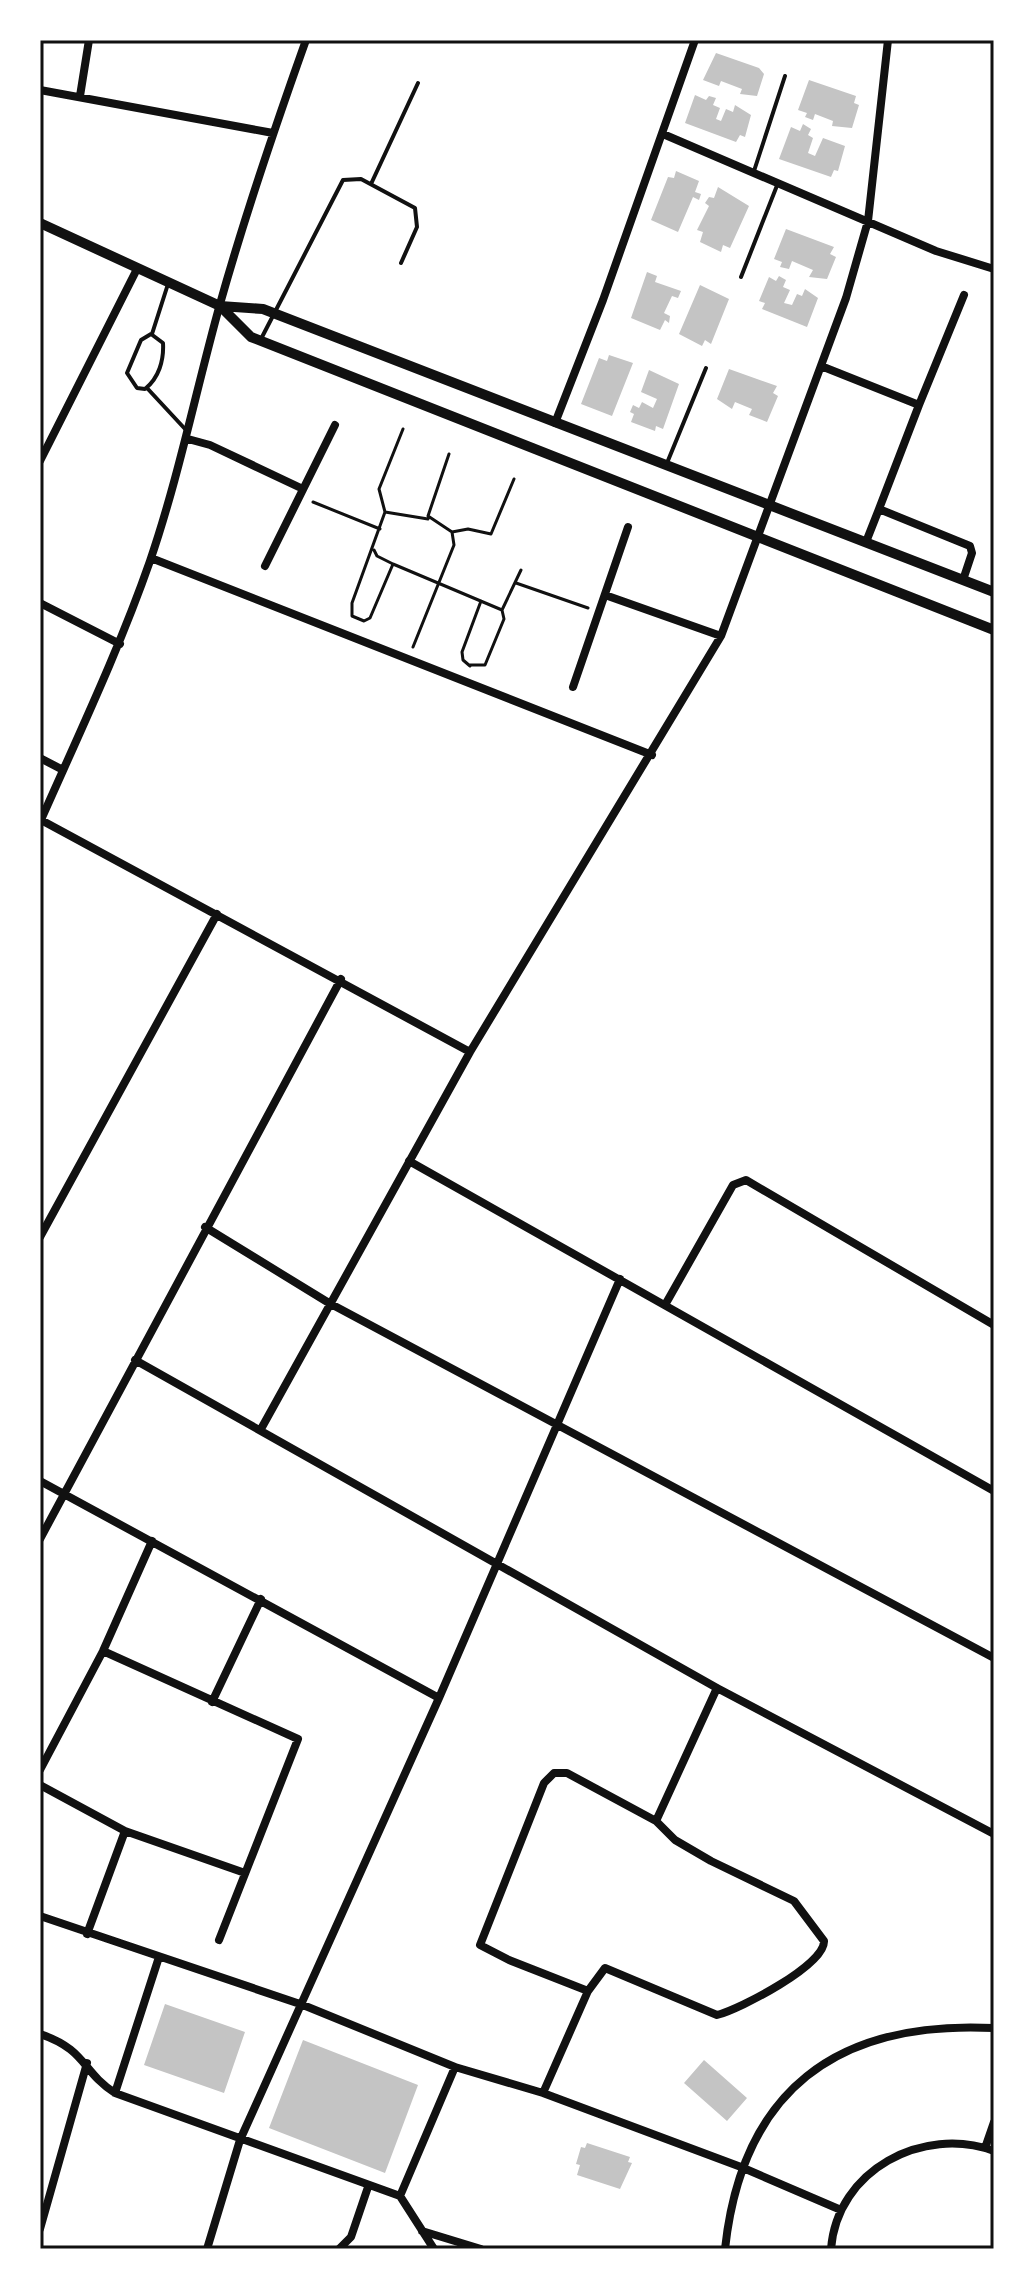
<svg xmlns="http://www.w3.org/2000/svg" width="1034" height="2289" font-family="'DM Sans',sans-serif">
	<rect width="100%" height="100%" fill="#fff"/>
	<path fill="#c4c4c4" d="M716,53L759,68L764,74L757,96L740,94L742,89L721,81L719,86L703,80Z
		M809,80L856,96L854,103L859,105L852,128L832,126L833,121L815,114L813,120L805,117L807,113L798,110Z
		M695,95L706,100L709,96L716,98L713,105L720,108L716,119L721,121L726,109L733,112L735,105L751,115L745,137L740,135L736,142L685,123Z
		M803,124L811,129L808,135L813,138L808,153L815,156L823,138L845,146L838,171L834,170L831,177L779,159L791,127L800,131Z
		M676,171L699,181L695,192L701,194L699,200L693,197L678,232L651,220L668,177L674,178Z
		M718,187L749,206L730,248L723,245L721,252L700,242L703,232L697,230L709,206L705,203L709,197L714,198Z
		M786,229L834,247L830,254L836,257L827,279L809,277L813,270L792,261L789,269L780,267L782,262L774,259Z
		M647,272L657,276L655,282L681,291L678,298L672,296L664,313L670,316L669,323L665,320L660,330L631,318Z
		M779,276L786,280L783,287L790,290L784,303L792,305L797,294L802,296L805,289L818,298L807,327L762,309L765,303L759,301L769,277L776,281Z
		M700,285L729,299L711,344L705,340L702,346L679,334Z
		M609,355L633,363L612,416L581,404L599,358L607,361Z
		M729,369L777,386L773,393L778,396L767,422L749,415L752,409L735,402L732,409L717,399Z
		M649,370L679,384L663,429L656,426L655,431L631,422L634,414L630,412L633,405L639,408L642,402L653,408L657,399L641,392Z
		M165,2004L245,2032L224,2093L144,2065Z
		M303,2040L418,2085L385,2173L269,2128Z
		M704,2060L747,2098L727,2121L684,2083Z
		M587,2143L630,2157L628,2162L632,2163L620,2189L577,2175L580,2165L576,2164L581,2147L585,2148Z"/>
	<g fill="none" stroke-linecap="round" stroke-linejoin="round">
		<path stroke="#111" stroke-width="3" d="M449,454L428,516L452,532L468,529L491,534L514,479
			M313,502L380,529
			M385,512L428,519
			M374,550L377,556L393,564L502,610
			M393,564L370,618L364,621L352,616V603L385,512L379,489L403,429
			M516,583L588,608
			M413,647L454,545L452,532
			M470,665H485L504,619L502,610L521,570
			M470,666L463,660L462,652L481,601"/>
		<path stroke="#111" stroke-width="4" d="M754,171L785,76
			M371,184L418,83
			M741,277L778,183
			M151,334L163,343C164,360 159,378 145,389L137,388L127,373L141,340Z
			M152,334L168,284
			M261,339L343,180L361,179L415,208L417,227L401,263
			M147,388L186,430
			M667,463L706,368"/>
		<path stroke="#111" stroke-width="8" d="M40,90L273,133
			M80,96L89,40
			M663,134L936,251L994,269
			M821,366L919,405L879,509L970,546L972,553L963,580
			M919,405L964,295
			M555,423L603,300L695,40
			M188,439L210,445L303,489
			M40,461L137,269
			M866,542L879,509
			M151,558L652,755
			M265,566L335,425
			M605,595L721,636
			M40,603L120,644
			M573,687L628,527
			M40,758L63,770
			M41,820L470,1052
			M40,822C78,736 119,650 150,561C179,476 196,390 220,304C245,215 275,127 306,40
			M409,1161L994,1491
			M205,1227L329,1303L994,1658
			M40,1237L217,914
			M665,1305L733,1185L746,1180L994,1325
			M135,1360L717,1688L994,1834
			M261,1429L470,1052L721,636L846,298L868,221L888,40
			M40,1481L439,1698
			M40,1539L341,979
			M103,1651L298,1739L219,1940
			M212,1702L261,1599
			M40,1770L103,1651L152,1541
			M40,1785L125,1831L245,1873
			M656,1821L717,1688
			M40,1916L303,2005L455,2067L543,2093L741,2167L841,2210
			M87,1934L125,1831
			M40,2034C87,2050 81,2071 115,2093L400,2196L434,2249
			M115,2093L159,1957
			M543,2093L588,1991L605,1968L717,2015C740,2009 825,1965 824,1941L794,1901L711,1861L675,1840L656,1821L567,1773H554L544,1783L480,1945L509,1960L588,1991
			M985,2148L994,2122
			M400,2196L455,2067
			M40,2229L87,2063
			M422,2231L481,2249
			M207,2249L240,2140L439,1698L620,1279
			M339,2249L351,2237L368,2187
			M725,2249C742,2091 836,2020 994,2028
			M831,2249C837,2170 923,2125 994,2151"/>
		<path stroke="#111" stroke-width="10" d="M40,223L220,306L263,309L994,592
			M220,306L251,337L994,630"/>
	</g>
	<rect width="1034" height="2289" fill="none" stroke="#ffffff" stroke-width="84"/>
	<rect x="42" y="42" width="950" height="2205" fill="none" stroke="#111" stroke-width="3"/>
</svg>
